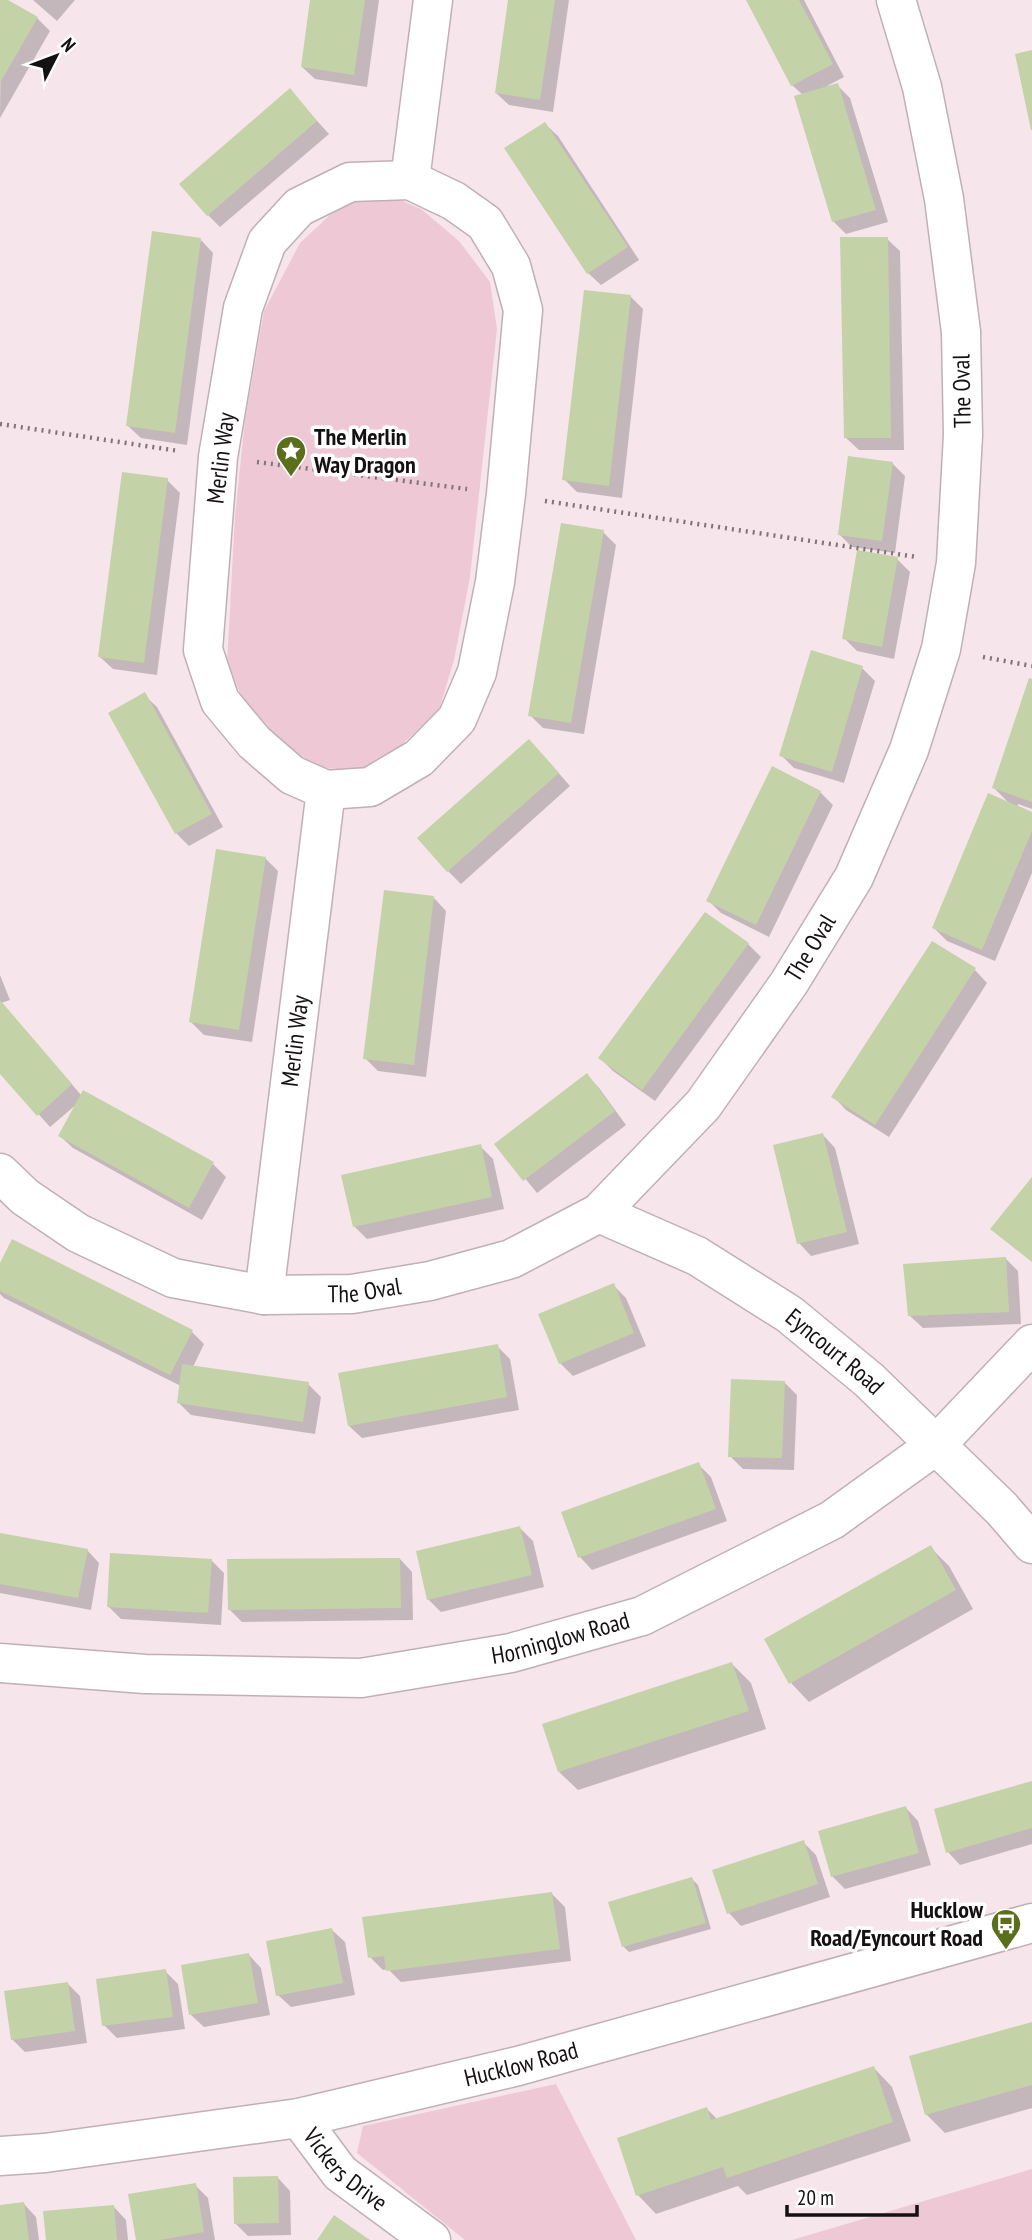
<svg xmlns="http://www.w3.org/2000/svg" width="1032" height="2240" font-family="'PT Sans Narrow',sans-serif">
	<rect width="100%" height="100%" fill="#f6e5ea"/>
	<path fill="#eec9d5" d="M389,195L421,209L459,241L490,282L497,329L470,577L454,660L439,710L399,747L361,770L320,768L286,746L248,711L227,663L235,516L245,420L264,311L300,243L348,198Z
		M556,2084L636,2240H465L357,2153L363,2126Z
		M1032,2169V2240H792Z"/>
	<path fill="#0003" d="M1,0L37,18L50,31L0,118Z
		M33,0H75L57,21Z
		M312,0H379L367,87L315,79L302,67Z
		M510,0H569L553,112L509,105L496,93Z
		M748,0H804L844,77L827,86L828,88L837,85L850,98L888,222L846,234L834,222L803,95L792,85Z
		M290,91L329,134L220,227L208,215Z
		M545,124L558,136L639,260L601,285L588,273Z
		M887,239L900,251L904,450H859L846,438Z
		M201,240L213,253L187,445L141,438L128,426Z
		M630,296L643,309L622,498L577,492L564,479Z
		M892,463L905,476L895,553L852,547L839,534Z
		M167,480L180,493L157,675L113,669L100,657Z
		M603,532L616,545L584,734L543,728L530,715Z
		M897,559L910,572L894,659L857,651L844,638Z
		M862,668L875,681L844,783L794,768L781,755Z
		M1032,681V809L1018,804L1017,807L1032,814V873L995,961L947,941L934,928L1010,804L994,788Z
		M144,695L157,707L223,827L189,846L176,833L110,714Z
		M542,754L570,786L461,884L448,871Z
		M773,769L820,792L833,805L769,937L721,913L708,900Z
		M265,858L278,871L252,1042L204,1035L191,1022Z
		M434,898L446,911L426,1077L378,1071L365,1058Z
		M706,914L748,944L761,957L655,1101L613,1071L600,1058Z
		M975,970L987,983L889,1137L846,1110L834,1097Z
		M0,975L10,1000L1,1003L82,1096L84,1093L213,1164L226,1177L202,1220L73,1148L60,1136L77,1104L50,1127L0,1071Z
		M587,1075L599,1088L626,1125L537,1193L497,1144Z
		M823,1135L835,1148L859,1244L811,1256L799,1243Z
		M480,1146L493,1159L504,1209L367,1239L354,1226Z
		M1005,1258L1018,1271L1021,1324L923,1328L910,1316Z
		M0,1267L192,1332L204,1344L193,1367L308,1384L321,1397L315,1434L191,1415L179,1403L181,1386L4,1298L0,1294Z
		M613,1285L626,1298L646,1346L573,1376L560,1363Z
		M497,1346L510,1359L519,1410L362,1438L349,1426Z
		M784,1382L797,1395L794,1470L743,1469L730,1456Z
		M698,1464L711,1477L727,1521L592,1570L580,1557Z
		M520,1528L533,1541L544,1587L441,1612L428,1599Z
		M0,1534L87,1550L99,1563L91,1610L0,1593Z
		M930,1547L949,1566L973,1609L809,1702L791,1683Z
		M400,1559L412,1572L413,1620L242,1622L229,1609Z
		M211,1560L224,1573L221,1625L121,1619L108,1606Z
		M732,1664L751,1683L766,1729L578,1790L559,1772Z
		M1032,1782V1844L960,1865L948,1852Z
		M906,1808L918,1821L931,1865L845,1889L832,1876Z
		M803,1842L816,1855L830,1897L741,1926L729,1913Z
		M692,1879L698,1885L711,1929L629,1952L623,1946Z
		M552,1894L565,1907L571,1961L401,1982L388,1969L383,1970L370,1957Z
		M332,1930L345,1942L355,1995L291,2007L278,1995Z
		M249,1955L261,1968L270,2015L204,2027L191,2015Z
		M165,1971L178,1984L185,2029L117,2038L104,2025Z
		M68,1984L80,1996L87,2043L25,2052L12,2039Z
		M1032,2024V2108L945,2133L926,2114Z
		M874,2068L892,2087L911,2141L747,2195L738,2186L656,2214L638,2195L707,2109L718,2120Z
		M278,2178L290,2191L291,2235L248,2236L235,2223Z
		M195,2185L208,2198L215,2240H138Z
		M24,2204L36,2217L39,2240H0V2207Z
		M114,2207L126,2220L128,2240H48Z"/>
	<path fill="#c4d2a8" d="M0,0H8L38,17L0,83Z
		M310,0H365L354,75L301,67Z
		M508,0H555L540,100L495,93Z
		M746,0H799L833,64L791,86Z
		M1032,50V130H1031L1015,54Z
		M838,83L876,210L832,222L794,96Z
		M290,88L317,121L207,216L179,184Z
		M545,122L628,247L587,274L504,148Z
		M152,231L201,238L175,433L126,426Z
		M840,237H888L891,438H844Z
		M584,290L631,295L609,486L562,480Z
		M848,456L893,462L882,541L838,535Z
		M122,472L168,478L144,663L98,657Z
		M561,523L604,530L571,723L528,716Z
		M857,550L898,557L882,647L842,639Z
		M811,650L863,666L832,772L779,756Z
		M1029,678L1032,679V802L992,788Z
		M145,692L212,814L175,834L108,713Z
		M529,739L559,773L447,872L417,838Z
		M772,766L821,791L756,925L706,901Z
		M988,793L1032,812V831L982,950L932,928Z
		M216,849L266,857L239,1030L189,1022Z
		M384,890L434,896L414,1065L363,1059Z
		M705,912L749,943L642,1090L598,1058Z
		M932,941L976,968L875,1125L831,1097Z
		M0,1000L72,1084L37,1116L0,1074Z
		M587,1073L615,1111L523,1181L494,1144Z
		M83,1090L214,1162L189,1208L58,1136Z
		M823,1133L847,1232L797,1244L773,1145Z
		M481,1144L492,1197L353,1227L341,1175Z
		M1032,1177V1262L990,1229Z
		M12,1239L193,1330L170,1375L0,1291V1263Z
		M1006,1257L1009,1312L908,1316L903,1264Z
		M614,1283L634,1333L559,1364L538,1314Z
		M498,1344L507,1397L348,1426L338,1373Z
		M182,1364L309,1382L303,1422L177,1403Z
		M731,1379L785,1381L782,1458L728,1457Z
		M699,1462L716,1509L578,1558L561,1512Z
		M520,1526L532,1575L427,1600L416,1551Z
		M0,1533L88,1549L78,1598L0,1584Z
		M931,1545L956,1590L789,1684L764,1639Z
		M110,1553L212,1559L208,1613L107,1607Z
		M400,1558L401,1608L228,1610L227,1559Z
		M732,1662L749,1711L558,1772L542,1724Z
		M1032,1781V1828L946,1853L934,1809Z
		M906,1806L919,1853L831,1877L818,1831Z
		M804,1840L818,1884L727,1914L712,1870Z
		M692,1877L706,1923L622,1947L608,1902Z
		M552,1892L560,1949L386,1971L384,1956L368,1958L362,1917Z
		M332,1928L343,1983L276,1996L266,1941Z
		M249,1953L258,2003L189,2015L181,1965Z
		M166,1969L173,2017L102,2026L96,1979Z
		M68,1982L75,2031L11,2040L4,1991Z
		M1032,2022V2085L925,2115L909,2056Z
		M874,2066L893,2122L727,2178L723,2167L636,2196L617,2138L707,2107L711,2120Z
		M278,2176L279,2223L234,2224L233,2177Z
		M196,2183L204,2232L160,2240H136L128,2194Z
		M24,2202L29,2240H0V2205Z
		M114,2205L117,2240H46L43,2211Z
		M334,2215L367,2238L370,2240H317Z"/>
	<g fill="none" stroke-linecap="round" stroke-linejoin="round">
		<g stroke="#c0b0b5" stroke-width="41">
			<g id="minor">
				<path d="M410,180L454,201L485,223L511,266L523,310L506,494L495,582L477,672L457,719L419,758L370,787L326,790L292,775L254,742L220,701L203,650L218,457L243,308L267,242L299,207L350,182Z"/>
				<path d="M410,180L433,0"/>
				<path id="s1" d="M0,1173L25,1197L78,1233L173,1278L264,1295L352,1294L430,1281L511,1259L599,1213L703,1105L789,983L854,877L909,750L941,649L956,563L963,435L961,332L944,199L922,87L896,0"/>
				<path id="s2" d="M599,1213L697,1256L789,1314L869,1380L1002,1509L1032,1544"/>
				<path id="s3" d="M264,1295L326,790"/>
				<path id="s4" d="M0,1663L145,1674L361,1678L511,1653L642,1616L832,1520L936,1445L1032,1344"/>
				<path id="s5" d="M299,2118L340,2173L431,2240"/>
				<path id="s6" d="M0,2156L45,2153L299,2118L518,2066L1032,1923"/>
			</g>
		</g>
		<path stroke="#7e7477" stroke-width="4.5" stroke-dasharray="2 5" stroke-linecap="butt" d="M0,424L179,451
			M257,462L467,489
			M545,501L917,557
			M983,657L1032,666"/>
		<use href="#minor" stroke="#fff" stroke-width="38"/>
	</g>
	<defs>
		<g id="sight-pin" transform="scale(1.575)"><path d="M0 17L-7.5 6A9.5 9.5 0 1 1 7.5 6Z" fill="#5a6e1c" stroke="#fff"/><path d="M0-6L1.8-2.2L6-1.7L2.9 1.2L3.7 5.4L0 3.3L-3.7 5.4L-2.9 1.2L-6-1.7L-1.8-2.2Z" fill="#fff"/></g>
		<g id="bus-pin" transform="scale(1.575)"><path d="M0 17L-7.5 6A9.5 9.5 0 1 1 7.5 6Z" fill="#5a6e1c" stroke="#fff"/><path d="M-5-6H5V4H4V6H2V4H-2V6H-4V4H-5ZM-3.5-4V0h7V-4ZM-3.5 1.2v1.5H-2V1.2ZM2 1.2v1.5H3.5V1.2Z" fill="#fff"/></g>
	</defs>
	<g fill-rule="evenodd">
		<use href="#sight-pin" x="291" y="451"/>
		<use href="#bus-pin" x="1006" y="1924"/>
	</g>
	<g text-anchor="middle" stroke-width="7" stroke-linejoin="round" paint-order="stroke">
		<g font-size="24" fill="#151011" stroke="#fff">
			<text transform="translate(962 391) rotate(-91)" y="8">The Oval</text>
			<text transform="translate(221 458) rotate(-83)" y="8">Merlin Way</text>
			<text dy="8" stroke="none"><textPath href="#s1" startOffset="987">The Oval</textPath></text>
			<text dy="8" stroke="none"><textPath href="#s3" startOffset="256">Merlin Way</textPath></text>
			<text dy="8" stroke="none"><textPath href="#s1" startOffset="397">The Oval</textPath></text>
			<text dy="8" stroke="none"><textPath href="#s2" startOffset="275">Eyncourt Road</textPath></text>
			<text dy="8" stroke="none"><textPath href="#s4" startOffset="565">Horninglow Road</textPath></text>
			<text dy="8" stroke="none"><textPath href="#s6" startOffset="530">Hucklow Road</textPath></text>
			<text dy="8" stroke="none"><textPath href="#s5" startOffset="70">Vickers Drive</textPath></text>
		</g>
		<g font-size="24" font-weight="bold" fill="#151011" stroke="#fff" text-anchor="start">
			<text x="314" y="445">The Merlin<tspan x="314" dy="28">Way Dragon</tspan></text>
			<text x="983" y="1918" text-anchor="end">Hucklow<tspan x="983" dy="28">Road/Eyncourt Road</tspan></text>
		</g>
	</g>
	<g transform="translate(56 56) rotate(48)" stroke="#ffffff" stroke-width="5" paint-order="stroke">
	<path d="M0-5L12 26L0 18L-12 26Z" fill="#151011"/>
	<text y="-10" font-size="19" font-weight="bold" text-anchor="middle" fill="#151011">N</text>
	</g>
	<path d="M787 2205v10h130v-10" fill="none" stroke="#151011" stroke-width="3.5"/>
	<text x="797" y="2205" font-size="21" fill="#151011" stroke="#ffffff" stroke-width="5" paint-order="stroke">20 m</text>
</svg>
